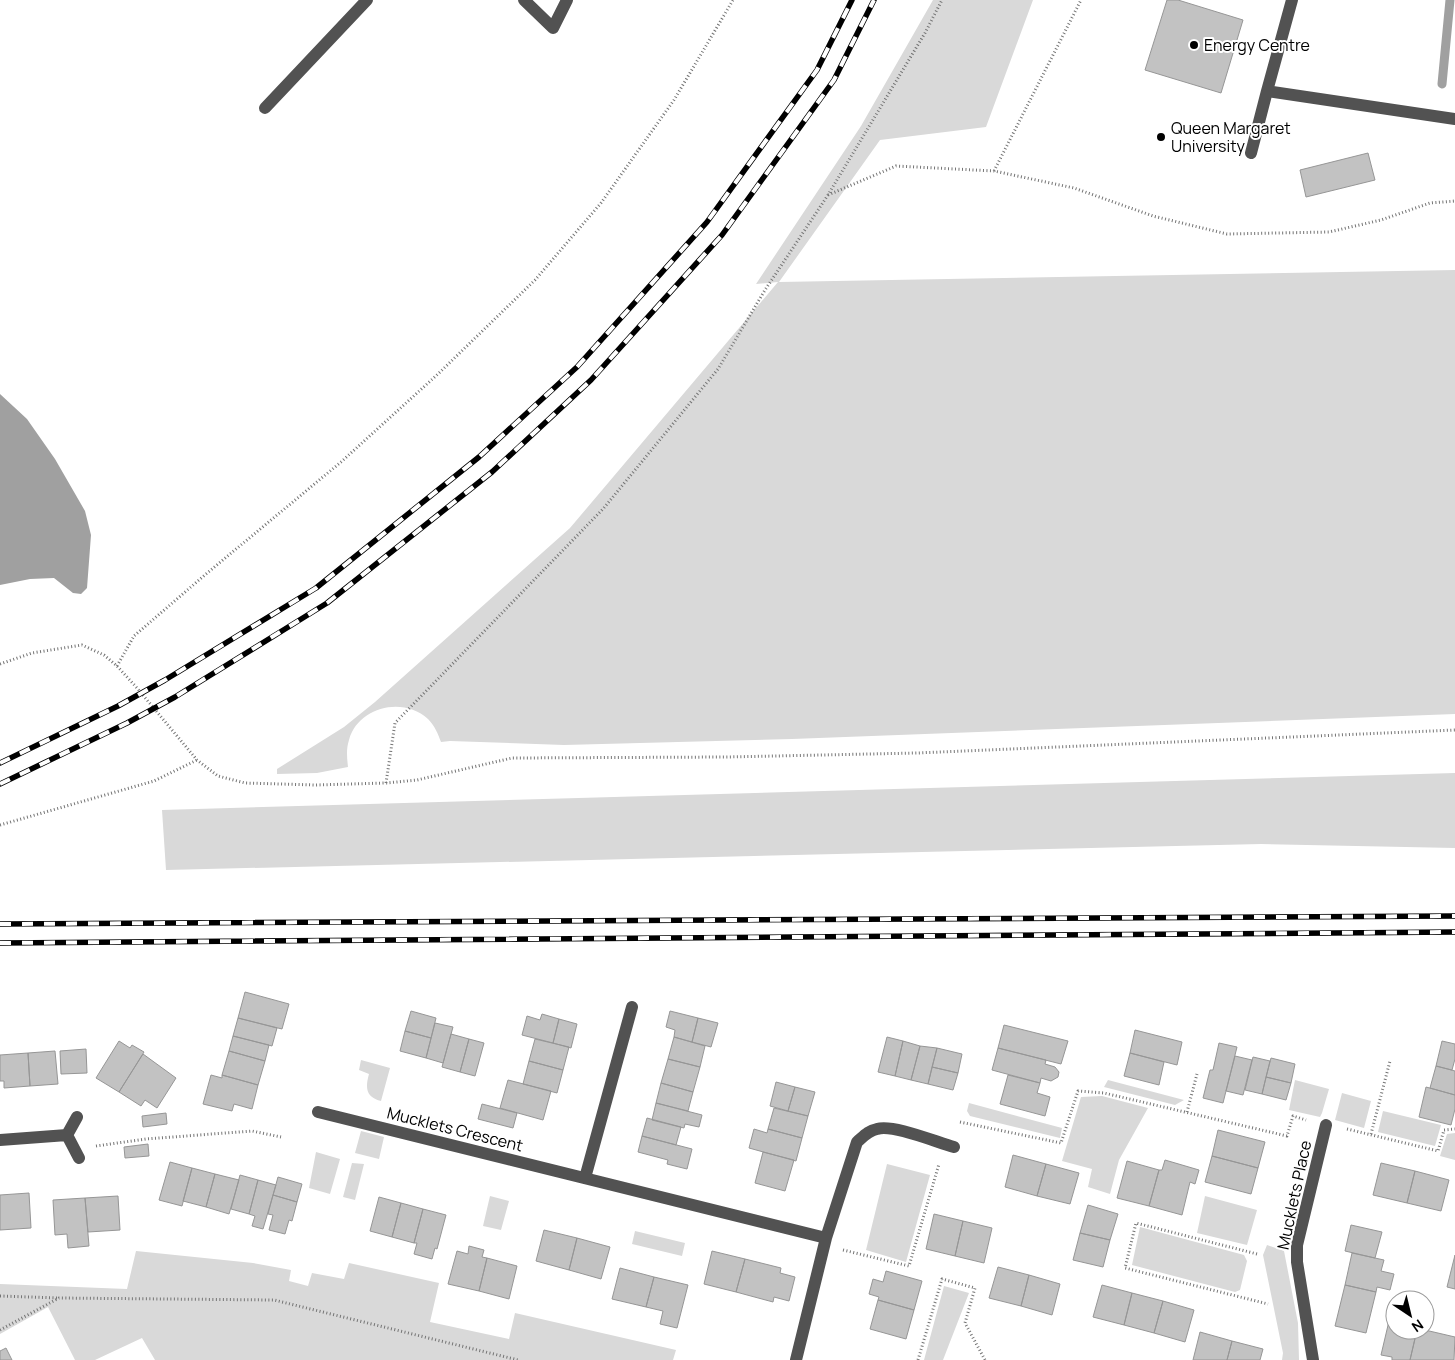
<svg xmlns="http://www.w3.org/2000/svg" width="1455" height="1360" font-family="Manrope,sans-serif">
	<rect width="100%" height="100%" fill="#fff"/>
	<path fill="#d9d9d9" d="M933,0H1033L986,127L880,140L779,282L1455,270V714L792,739L564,745L450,741L441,742C438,734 435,726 428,719C403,696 358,707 349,740C346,749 347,758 348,767L317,773L277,774V769L344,727L375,702L570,528L778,282L756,284L861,126Z
		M1455,773V848L1261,844L166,870L162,810Z
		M361,1060L390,1068L381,1101C366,1097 365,1088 369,1074L359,1070Z
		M1108,1080L1184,1100L1175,1105L1104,1087Z
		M1295,1080L1329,1089L1322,1113L1320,1117L1289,1110Z
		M1342,1093L1371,1101L1364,1128L1335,1120Z
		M1102,1096L1148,1108L1119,1160L1110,1194L1088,1187L1092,1169L1062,1161L1081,1097Z
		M969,1103L1062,1128L1060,1138L970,1116L967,1111Z
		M1383,1111L1441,1125L1435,1146L1378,1132Z
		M361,1131L384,1137L379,1159L355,1153Z
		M1455,1133V1160L1440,1156L1447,1134Z
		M316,1152L340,1159L330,1194L309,1188Z
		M352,1163L364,1164L355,1200L343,1197Z
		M887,1164L930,1175L906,1262L866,1250Z
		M490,1196L509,1201L501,1230L483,1226Z
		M1205,1196L1257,1210L1247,1245L1197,1233Z
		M1140,1227L1244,1255L1247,1261L1240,1290L1235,1292L1132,1265Z
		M635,1231L685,1243L682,1256L632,1244Z
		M1267,1245L1284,1251L1298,1323L1299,1360H1282L1283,1353L1263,1255Z
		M136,1251L253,1263L291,1270L289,1281L308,1286L312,1273L344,1279L349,1263L439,1283L430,1322L509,1339L515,1313L676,1350L673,1360H155L142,1338L95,1360H75L48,1307L0,1334V1284L127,1289Z
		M944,1286L969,1293L943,1360H924Z"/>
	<path fill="#a0a0a0" d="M0,394L27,419L55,459L85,511L91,535L87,588L81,594L73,593L54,578L30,579L0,585Z"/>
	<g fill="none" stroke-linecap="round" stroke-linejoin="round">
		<path stroke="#a0a0a0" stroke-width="9" d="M1442,84L1450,0"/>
	</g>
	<path fill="#c2c2c2" stroke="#969696" d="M1167,0H1178L1243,20L1221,93L1145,70Z
		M1368,153L1375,180L1306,197L1300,170Z
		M245,992L289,1004L282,1029L238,1018Z
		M411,1011L436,1018L431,1038L405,1031Z
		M670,1011L698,1018L692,1042L674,1037L675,1030L666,1027Z
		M542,1014L559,1019L553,1043L522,1035L527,1016L540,1020Z
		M238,1018L277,1028L272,1046L233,1036Z
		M698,1018L718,1023L711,1047L692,1042Z
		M559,1019L577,1024L571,1048L553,1043Z
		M435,1023L453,1027L443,1063L426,1058Z
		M1004,1025L1068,1041L1061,1064L998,1048Z
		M1135,1030L1182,1042L1177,1065L1130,1053Z
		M405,1031L431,1038L426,1058L400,1051Z
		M451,1034L469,1039L460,1072L442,1067Z
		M233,1036L269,1045L265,1061L229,1051Z
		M674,1037L705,1046L700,1067L668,1059Z
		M887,1037L903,1041L895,1076L878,1072Z
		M469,1039L484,1043L475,1076L460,1072Z
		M535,1039L569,1047L563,1070L529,1061Z
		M119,1041L130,1048L132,1045L144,1052L119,1092L96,1078Z
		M903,1041L920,1046L911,1080L895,1076Z
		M1442,1041L1455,1044V1059L1452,1070L1436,1066Z
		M1219,1043L1237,1047L1223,1103L1203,1098L1210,1070H1213Z
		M920,1046L937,1048L928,1084L911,1080Z
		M937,1048L962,1054L958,1073L932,1067Z
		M998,1048L1046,1060L1045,1064L1055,1067L1059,1072L1058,1077L1051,1081L1041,1078L1040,1083L992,1070Z
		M86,1049L87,1073L61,1074L60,1051Z
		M55,1051L58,1084L30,1086L28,1053Z
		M229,1051L265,1061L258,1085L222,1075Z
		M28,1053L30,1086L4,1088V1081H0V1055Z
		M1130,1053L1164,1062L1159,1085L1124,1076Z
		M143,1054L176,1078L157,1108L145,1100L141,1106L119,1092Z
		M1235,1056L1252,1060L1243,1095L1226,1091Z
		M1253,1057L1270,1061L1262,1094L1245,1090Z
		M1271,1058L1295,1064L1291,1083L1266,1077Z
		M668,1059L700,1067L693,1092L661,1083Z
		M529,1061L563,1070L557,1093L523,1084Z
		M1436,1066L1455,1071V1095L1430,1088Z
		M932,1067L958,1073L953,1090L928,1084Z
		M211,1075L222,1078V1075L258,1085L252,1109L234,1104L232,1111L203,1104Z
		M1008,1075L1040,1083L1037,1093L1050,1097L1045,1116L1000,1104Z
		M1266,1077L1291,1083L1286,1100L1262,1094Z
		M508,1080L551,1091L543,1120L500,1108Z
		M776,1082L795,1087L788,1111L770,1106Z
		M661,1083L693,1092L688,1111L656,1103Z
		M795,1087L815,1092L808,1116L788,1111Z
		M1426,1087L1455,1095V1109L1451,1125L1419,1117Z
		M656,1103L702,1115L699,1127L685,1124L684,1128L652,1120Z
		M482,1104L517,1113L513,1128L478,1119Z
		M774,1108L808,1116L802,1138L768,1129Z
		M166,1113L167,1124L143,1127L142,1116Z
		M647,1118L681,1127L676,1145L642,1136Z
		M754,1129L767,1133L768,1129L802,1138L796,1161L749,1148Z
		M1218,1130L1265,1142L1258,1168L1212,1156Z
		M642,1136L692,1149L687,1169L667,1164L668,1160L638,1152Z
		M148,1144L149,1156L125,1158L124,1147Z
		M763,1152L794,1160L785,1191L755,1183Z
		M1013,1155L1046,1164L1037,1196L1005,1187Z
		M1212,1156L1258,1168L1251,1194L1205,1182Z
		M1165,1160L1199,1170L1195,1184L1190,1182L1182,1215L1149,1206L1159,1170H1162Z
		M1127,1161L1159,1170L1149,1206L1117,1198Z
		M170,1162L192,1168L182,1206L159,1200Z
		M1381,1163L1415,1171L1407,1203L1373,1195Z
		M1046,1164L1079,1173L1070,1204L1037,1196Z
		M192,1168L215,1174L206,1207L183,1201Z
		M1415,1171L1449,1180L1441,1211L1407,1203Z
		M215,1174L239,1180L229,1214L206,1207Z
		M240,1175L258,1180L249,1214L231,1209Z
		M278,1177L302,1184L297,1202L273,1195Z
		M258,1180L276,1185L263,1229L252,1226L255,1216L249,1214Z
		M29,1193L31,1228L0,1230V1195Z
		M273,1195L297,1202L292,1221L289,1220L285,1234L269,1230L273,1215L268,1214Z
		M118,1196L120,1230L88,1232L85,1198Z
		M379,1197L401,1203L392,1237L370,1231Z
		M85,1198L89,1246L68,1248L67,1234L55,1235L53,1200Z
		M401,1203L423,1209L414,1243L392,1237Z
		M1088,1205L1118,1214L1110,1240L1080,1233Z
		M423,1209L446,1215L437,1249L435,1248L432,1259L414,1254L417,1243H414Z
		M934,1214L963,1221L955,1256L926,1249Z
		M963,1221L992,1228L984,1263L955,1256Z
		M1351,1225L1382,1232L1375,1258L1345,1251Z
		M544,1230L577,1238L569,1270L536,1261Z
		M1080,1233L1110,1240L1103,1267L1073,1260Z
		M577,1238L610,1247L601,1279L569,1270Z
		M469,1246L484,1250L482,1257L487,1258L479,1291L448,1284L457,1251L468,1254Z
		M712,1251L745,1259L736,1292L704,1284Z
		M1352,1253L1384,1260L1381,1271L1394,1274L1390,1290L1377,1287L1376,1292L1345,1285Z
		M1455,1255V1289L1447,1287Z
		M487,1258L517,1266L509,1299L479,1291Z
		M745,1259L781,1268L780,1273L795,1277L789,1301L774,1297L773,1302L736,1292Z
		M998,1267L1029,1275L1021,1306L989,1298Z
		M620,1268L654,1277L646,1307L612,1299Z
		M886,1271L922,1281L914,1310L878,1300L879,1297L869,1294L873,1279L883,1282Z
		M1029,1275L1060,1284L1052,1315L1021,1306Z
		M654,1277L688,1285L677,1328L660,1324L663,1311L646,1307Z
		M1102,1285L1132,1293L1124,1325L1093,1317Z
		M1345,1285L1376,1292L1366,1333L1335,1326Z
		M1132,1293L1163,1301L1154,1333L1124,1325Z
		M878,1300L914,1310L906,1339L870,1329Z
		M1163,1301L1194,1310L1185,1342L1154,1333Z
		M1389,1321L1395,1323V1330H1417L1410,1360H1392V1357L1381,1355Z
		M1417,1330H1425L1455,1337L1454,1360H1410Z
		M1200,1332L1232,1341L1227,1360H1193Z
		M1232,1341L1263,1349L1260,1360H1227Z
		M6,1348L12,1360H0V1351Z"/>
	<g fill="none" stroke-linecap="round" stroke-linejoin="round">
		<path stroke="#747474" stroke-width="3" stroke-dasharray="1 2.5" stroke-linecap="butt" d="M994,171L1081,0
			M828,195L896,166L994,171L1074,188L1153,216L1227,234L1329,232L1381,220L1430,203L1455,201
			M0,664L32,653L82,645L104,655L117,666L137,688L197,760L218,776L245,783L316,785L386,783L417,780L512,758L727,757L917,753L1455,730
			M117,666L134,636L206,574L341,462L438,374L535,280L601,203L674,100L733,0
			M386,783L395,723L603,509L718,369L765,290L828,195L925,33L942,0
			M0,825L154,781L197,760
			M1187,1112L1197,1074
			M960,1122L1061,1143L1078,1091L1104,1093L1287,1136L1293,1116L1306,1120
			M1347,1129L1438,1151L1444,1130L1455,1129
			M1371,1134L1390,1061
			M96,1146L146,1139L252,1131L281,1137
			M843,1250L909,1266L939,1164
			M1257,1254L1136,1223L1125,1268L1268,1304
			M0,1296L58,1298
			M0,1330L59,1298L274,1300L518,1360
			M918,1360L942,1279L975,1288L965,1323L985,1360"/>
		<path stroke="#525252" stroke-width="12" d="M524,0L553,28L567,0
			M1292,0L1267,91L1455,119
			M265,108L367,0
			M1251,153L1267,91
			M318,1112L826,1238
			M67,1135L77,1117
			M0,1140L67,1135L79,1158
			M585,1178L632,1007
			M796,1360L826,1238L857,1142C864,1136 868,1131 877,1129C893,1124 936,1142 954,1147
			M1313,1360L1297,1262V1245L1326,1125"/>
		<g stroke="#000" stroke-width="5.5">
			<path id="rail" d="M0,763L118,706L165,680L316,588L479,457L577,367L707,222L817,70L852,0
				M0,784L127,723L175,697L327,603L492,472L591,380L722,235L834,80L874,0
				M0,924L1455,916
				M0,943L1455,932"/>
		</g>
		<use href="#rail" stroke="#fff" stroke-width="4" stroke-dasharray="11" stroke-linecap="butt"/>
	</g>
	<g fill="#000" stroke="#fff" stroke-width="2">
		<circle cx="1194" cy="45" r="5"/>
		<circle cx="1161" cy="137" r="5"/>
	</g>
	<g text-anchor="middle" stroke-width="4" stroke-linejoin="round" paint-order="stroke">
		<g font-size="16" fill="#000" stroke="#fff" text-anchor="start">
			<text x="1204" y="51">Energy Centre</text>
			<text x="1171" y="134">Queen Margaret<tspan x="1171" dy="18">University</tspan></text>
		</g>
		<g font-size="16" fill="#000" stroke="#fff">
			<text transform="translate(455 1129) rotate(14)" y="6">Mucklets Crescent</text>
			<text transform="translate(1294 1195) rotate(-78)" y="6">Mucklets Place</text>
		</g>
	</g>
	<g transform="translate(1410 1315) rotate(145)"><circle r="24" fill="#ffffff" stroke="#999999"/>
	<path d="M0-4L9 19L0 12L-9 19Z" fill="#000000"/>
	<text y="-8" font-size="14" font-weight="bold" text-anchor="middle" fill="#000000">N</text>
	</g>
</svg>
